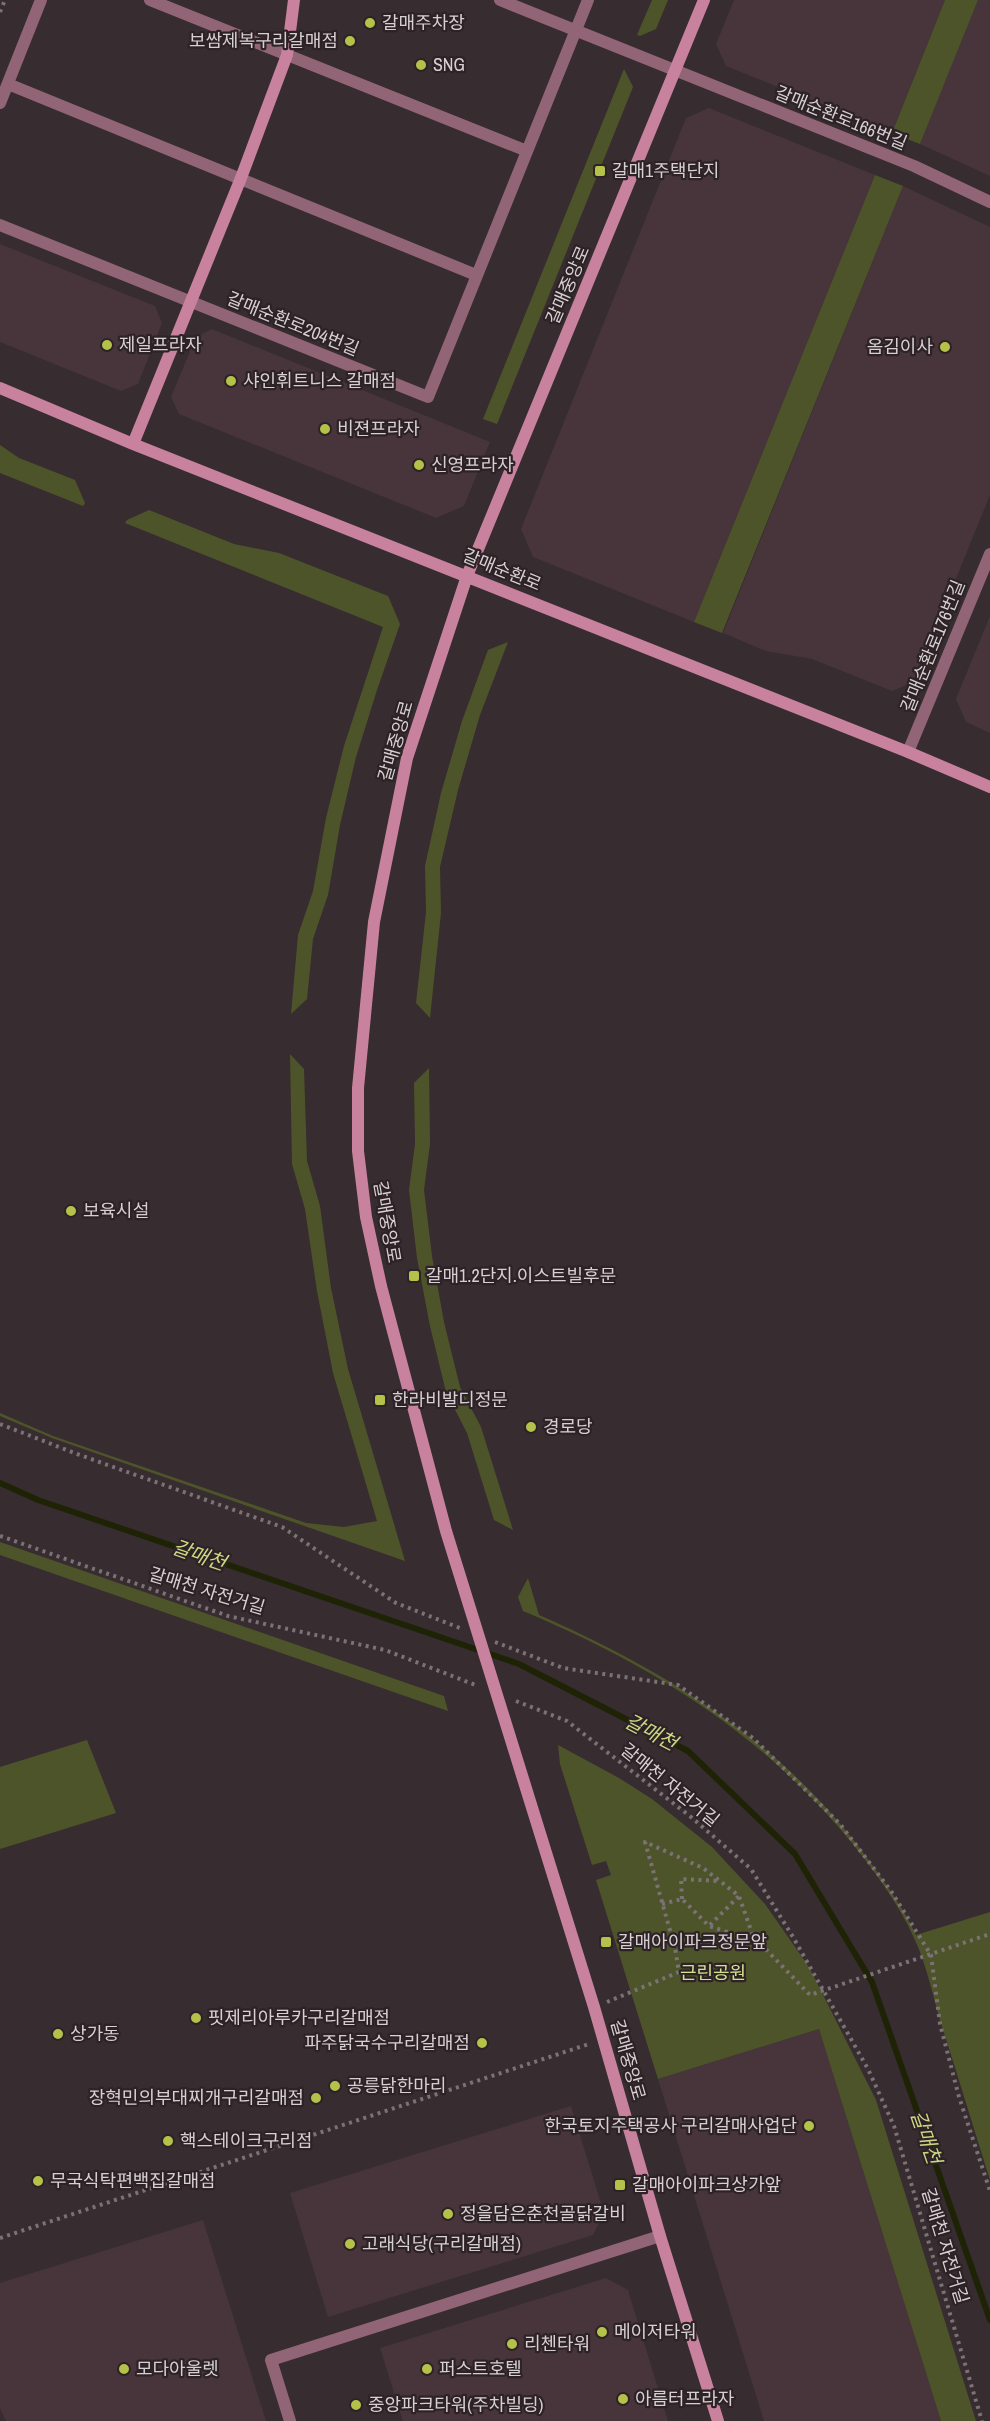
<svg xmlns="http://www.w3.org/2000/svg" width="990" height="2421" font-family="'Archivo Narrow','Noto Sans KR',sans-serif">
	<rect width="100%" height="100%" fill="#372c30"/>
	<path fill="#47353b" d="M734,0H945L892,133L726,66L716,44Z
		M978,0H990V176L920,144Z
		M709,108L875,175L694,622L533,557L521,529L686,118Z
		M903,186L990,227V495L914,682L892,691L812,659L766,651L723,633Z
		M0,244L155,306L162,323L138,384L121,391L0,342Z
		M212,329L490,442L464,506L436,518L179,414L171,397L196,337Z
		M990,616V733L966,722L956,699Z
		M819,2029L941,2421H764L658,2079Z
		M571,2106L604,2213L593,2235L328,2317L290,2193Z
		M203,2220L266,2421H6L0,2408V2283Z
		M606,2278L628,2290L668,2421H403L380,2348Z"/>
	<path fill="#4e542a" d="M652,0H668L656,29L640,36L637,35Z
		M945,0H978L920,144L892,133Z
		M624,69L633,87L497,424L483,419Z
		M875,175L903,186L722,633L694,622Z
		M0,445L19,458L75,480L85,503L83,506L0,473Z
		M149,510L234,544L279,553L388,596L400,624L377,690L356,757L340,825L328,895L313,939L307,999L291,1014L298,935L313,891L326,818L344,746L383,627L125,523L127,520Z
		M508,642L480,715L458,790L440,867L441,913L430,1018L416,1003L426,912L425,866L441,793L462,721L488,650Z
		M290,1054L304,1069L307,1161L320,1206L331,1288L348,1369L405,1561L52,1438L0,1416V1413L53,1436L306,1523L344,1527L377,1521L333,1373L317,1291L305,1209L292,1164Z
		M429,1068L430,1144L424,1190L432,1256L444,1322L460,1387L481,1427L513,1530L494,1520L467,1433L446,1392L430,1326L417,1258L409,1190L415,1144L414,1083Z
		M0,1542L444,1696L448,1711L0,1555Z
		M528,1578L539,1615C671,1673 788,1746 873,1866C889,1888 905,1911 916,1935L990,1912V2180C973,2126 957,2073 940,2020C932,1993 926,1963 914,1938C899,1904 875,1872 852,1843C763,1734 652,1665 523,1611L518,1597Z
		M87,1740L116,1813L0,1849V1767Z
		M558,1745L619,1778L652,1799L712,1847L765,1904L809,1967L876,2100L976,2421H941L819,2029L658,2079L596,1880L611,1875L606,1861L592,1865L560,1764Z"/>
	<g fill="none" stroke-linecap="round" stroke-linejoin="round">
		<path stroke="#1f2305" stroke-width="6" d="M0,1483L38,1500L519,1664L688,1751L795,1854L872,1982L990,2320"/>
		<path stroke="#7b7275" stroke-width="4" stroke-dasharray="3 4.5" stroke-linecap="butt" d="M0,12L5,0
			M0,1424L77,1454L282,1527L396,1603L460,1628
			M0,1536L228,1616L385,1650L478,1686
			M495,1642L563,1668L678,1685L753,1738L840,1824L891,1891L931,1955L940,2024L959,2097L990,2191
			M516,1701L567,1721L691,1817L751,1869L793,1937L868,2069L894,2126L982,2421
			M682,1899L681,1879L718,1881
			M662,1904L682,1899L709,1926L727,1932L734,1939L753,1936
			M710,1925L739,1896
			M607,2002L679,1972L675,1948L645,1842L703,1868L739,1896L753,1936L810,1995L990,1934
			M0,2238L589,2044"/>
		<path stroke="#926576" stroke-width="12" d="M150,0L527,151
			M500,0L914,166L990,202
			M8,84L476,275
			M0,103L41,0
			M0,225L428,397L588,0
			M908,752L990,554
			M290,2421L271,2360L660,2236"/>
		<path stroke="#c9829e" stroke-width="12" d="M704,0L467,576L407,758L374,922L358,1088V1151L366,1217L381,1286L446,1531L594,2007L660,2236L718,2421
			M0,388L133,444L908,752L990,787
			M133,444L241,178L287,55L294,0"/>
	</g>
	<g fill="#b4c24a" stroke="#2d2226" stroke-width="2">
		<circle cx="370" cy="23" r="6"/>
		<circle cx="350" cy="41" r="6"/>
		<circle cx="421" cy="65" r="6"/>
		<rect x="594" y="165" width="12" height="12" rx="3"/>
		<circle cx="107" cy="345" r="6"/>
		<circle cx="945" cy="347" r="6"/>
		<circle cx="231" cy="381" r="6"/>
		<circle cx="325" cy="429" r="6"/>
		<circle cx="419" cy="465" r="6"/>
		<circle cx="71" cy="1211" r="6"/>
		<rect x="408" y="1270" width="12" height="12" rx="3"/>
		<rect x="374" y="1394" width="12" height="12" rx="3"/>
		<circle cx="531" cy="1427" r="6"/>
		<rect x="600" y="1936" width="12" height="12" rx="3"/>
		<circle cx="196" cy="2018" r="6"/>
		<circle cx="58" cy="2034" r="6"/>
		<circle cx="482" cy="2043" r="6"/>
		<circle cx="335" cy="2086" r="6"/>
		<circle cx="316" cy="2098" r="6"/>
		<circle cx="809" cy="2126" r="6"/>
		<circle cx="168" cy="2141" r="6"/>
		<circle cx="38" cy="2181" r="6"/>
		<rect x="614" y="2179" width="12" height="12" rx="3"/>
		<circle cx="448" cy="2214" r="6"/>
		<circle cx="350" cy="2244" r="6"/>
		<circle cx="602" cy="2332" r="6"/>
		<circle cx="512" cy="2344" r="6"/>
		<circle cx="124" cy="2369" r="6"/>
		<circle cx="427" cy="2369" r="6"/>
		<circle cx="623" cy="2399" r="6"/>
		<circle cx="356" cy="2405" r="6"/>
	</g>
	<g text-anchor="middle" stroke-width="4.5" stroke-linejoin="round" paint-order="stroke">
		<g font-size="18" fill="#d7d0d2" stroke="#2d2226" text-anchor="start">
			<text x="382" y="29">갈매주차장</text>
			<text x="338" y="47" text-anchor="end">보쌈제복구리갈매점</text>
			<text x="433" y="71">SNG</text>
			<text x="612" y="177">갈매1주택단지</text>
			<text x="119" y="351">제일프라자</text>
			<text x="933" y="353" text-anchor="end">옴김이사</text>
			<text x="243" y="387">샤인휘트니스 갈매점</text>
			<text x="337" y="435">비젼프라자</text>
			<text x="431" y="471">신영프라자</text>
			<text x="83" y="1217">보육시설</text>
			<text x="426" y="1282">갈매1.2단지.이스트빌후문</text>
			<text x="392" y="1406">한라비발디정문</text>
			<text x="543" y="1433">경로당</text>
			<text x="618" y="1948">갈매아이파크정문앞</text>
			<text x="208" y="2024">핏제리아루카구리갈매점</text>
			<text x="70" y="2040">상가동</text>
			<text x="470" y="2049" text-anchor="end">파주닭국수구리갈매점</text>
			<text x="347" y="2092">공릉닭한마리</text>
			<text x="304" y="2104" text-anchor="end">장혁민의부대찌개구리갈매점</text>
			<text x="797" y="2132" text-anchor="end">한국토지주택공사 구리갈매사업단</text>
			<text x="180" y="2147">핵스테이크구리점</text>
			<text x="50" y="2187">무국식탁편백집갈매점</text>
			<text x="632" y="2191">갈매아이파크상가앞</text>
			<text x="460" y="2220">정을담은춘천골닭갈비</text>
			<text x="362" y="2250">고래식당(구리갈매점)</text>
			<text x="614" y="2338">메이저타워</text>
			<text x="524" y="2350">리첸타워</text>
			<text x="136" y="2375">모다아울렛</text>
			<text x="439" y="2375">퍼스트호텔</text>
			<text x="635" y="2405">아름터프라자</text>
			<text x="368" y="2411">중앙파크타워(주차빌딩)</text>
		</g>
		<g font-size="18" fill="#d7d0d2" stroke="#2d2226">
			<text transform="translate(841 118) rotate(22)" y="6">갈매순환로166번길</text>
			<text transform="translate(568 285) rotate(-67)" y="6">갈매중앙로</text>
			<text transform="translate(293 324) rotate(22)" y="6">갈매순환로204번길</text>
			<text transform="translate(502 570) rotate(22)" y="6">갈매순환로</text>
			<text transform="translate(933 646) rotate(-68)" y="6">갈매순환로176번길</text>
			<text transform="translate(396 741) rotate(-74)" y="6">갈매중앙로</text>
			<text transform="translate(387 1222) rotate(80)" y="6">갈매중앙로</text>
			<text transform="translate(207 1591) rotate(17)" y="6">갈매천 자전거길</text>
			<text transform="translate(670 1785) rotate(39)" y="6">갈매천 자전거길</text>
			<text transform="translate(628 2060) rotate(74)" y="6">갈매중앙로</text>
			<text transform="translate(945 2246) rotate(73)" y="6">갈매천 자전거길</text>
		</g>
		<g font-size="18" fill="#d4e18c" stroke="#2d2226">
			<text x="713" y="1979">근린공원</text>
		</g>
		<g font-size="20" font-style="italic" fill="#cbd883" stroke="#2d2226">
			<text transform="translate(199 1555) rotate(19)" y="7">갈매천</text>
			<text transform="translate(651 1732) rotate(27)" y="7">갈매천</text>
			<text transform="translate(926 2137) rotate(71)" y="7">갈매천</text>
		</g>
	</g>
</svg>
